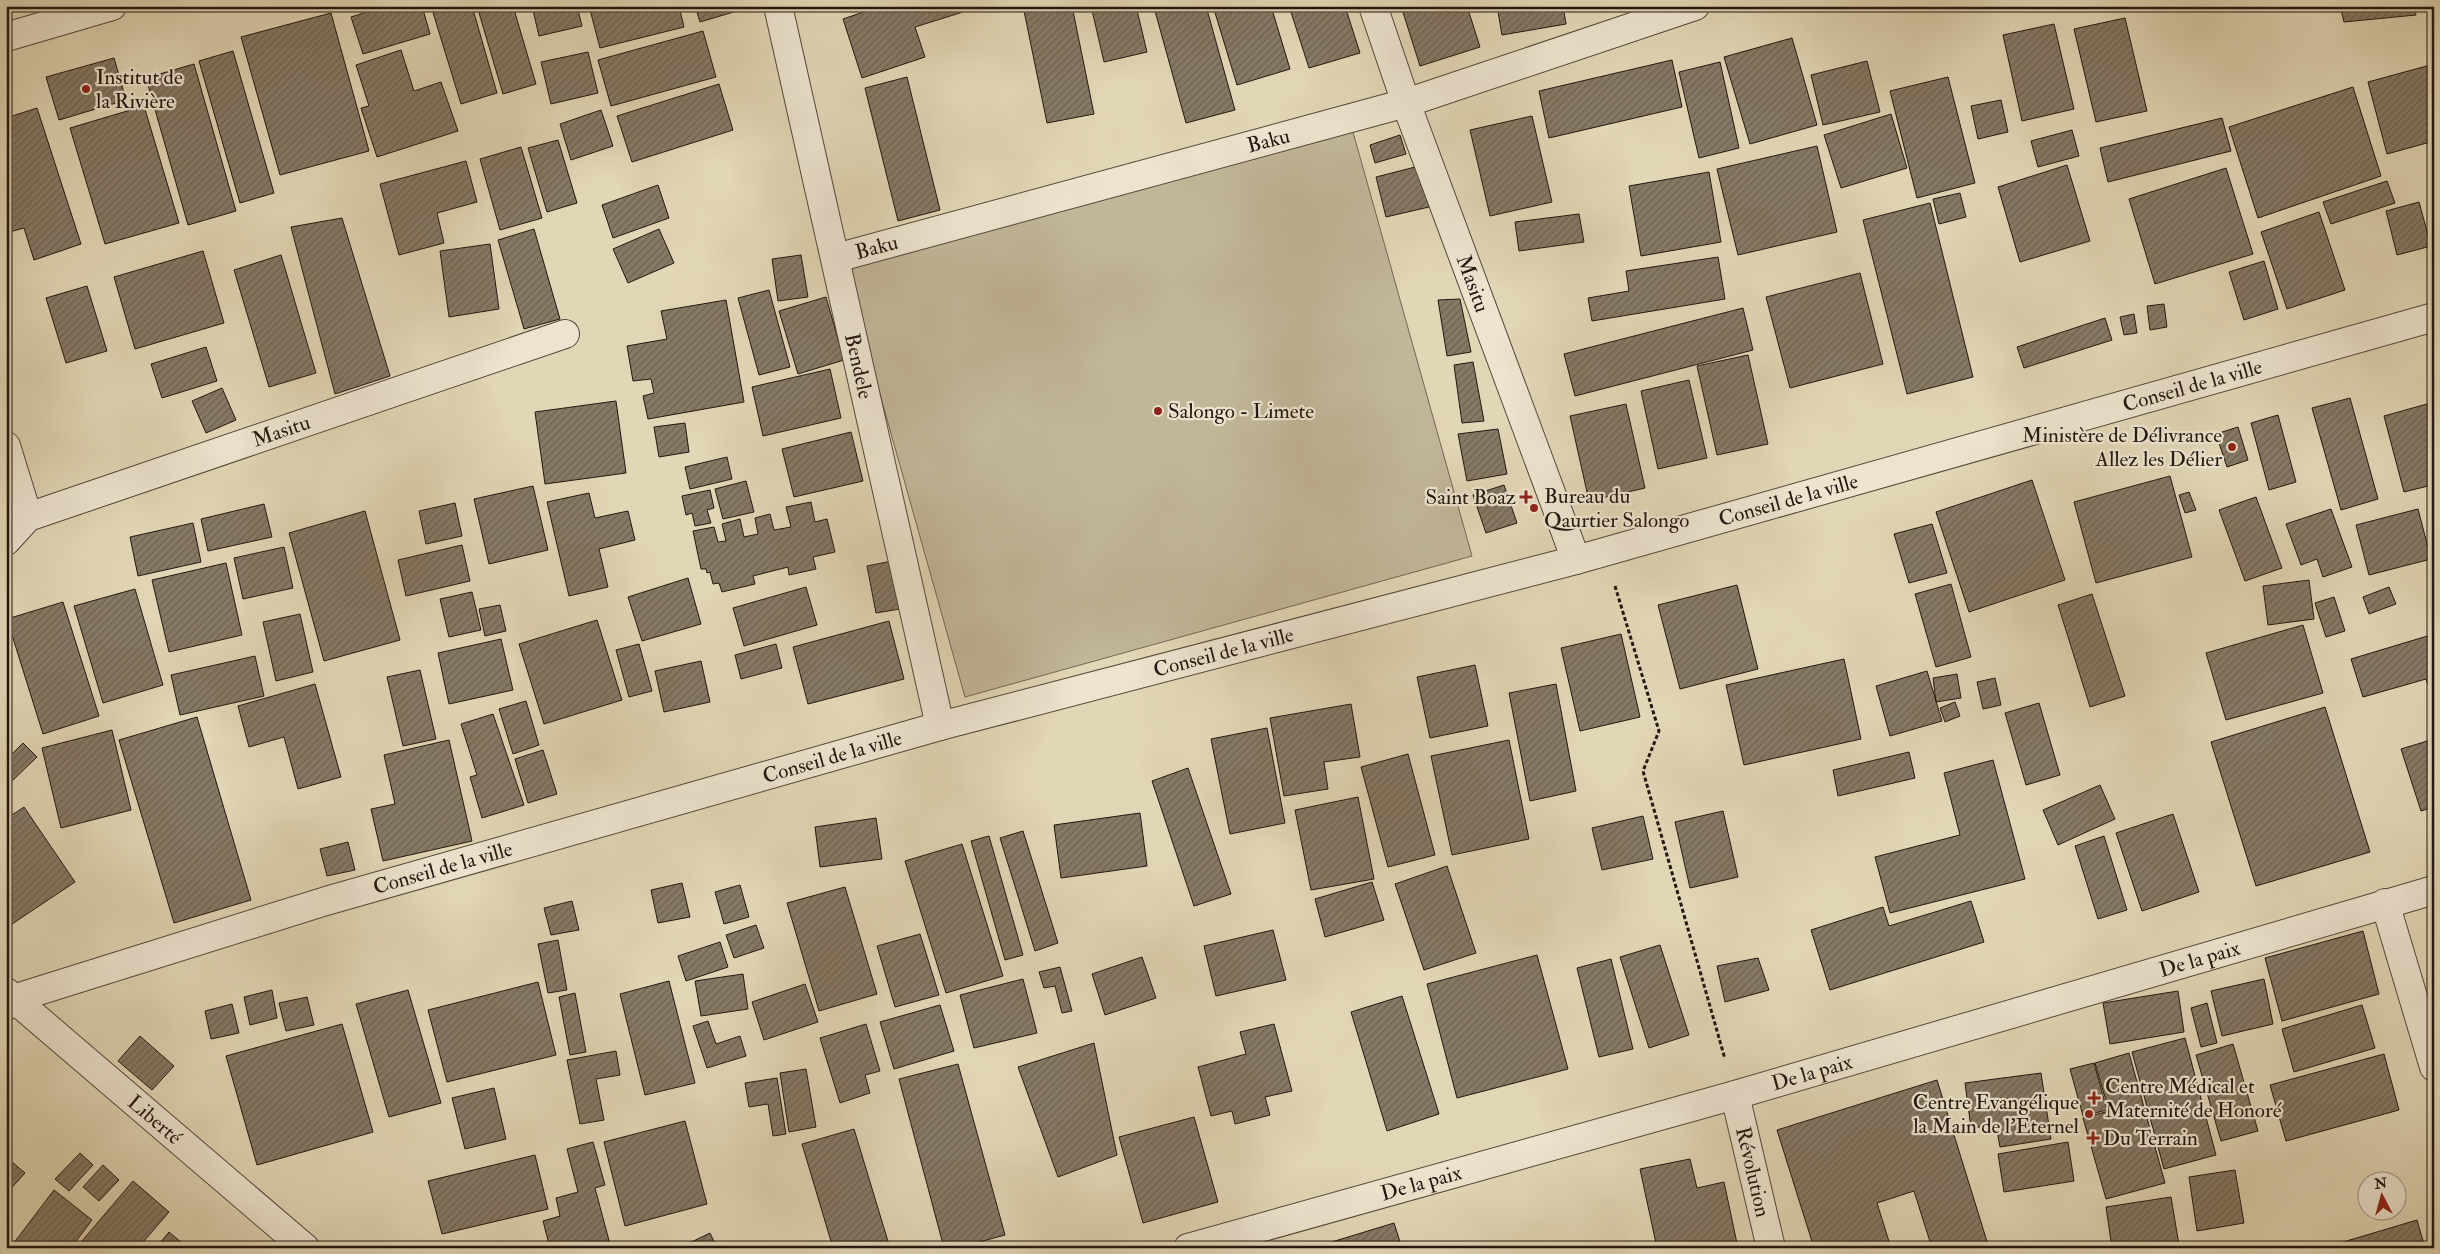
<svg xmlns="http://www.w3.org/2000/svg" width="2440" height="1254" font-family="'IM FELL Double Pica',serif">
	<defs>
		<pattern id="building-hatch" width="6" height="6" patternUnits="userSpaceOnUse" patternTransform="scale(1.25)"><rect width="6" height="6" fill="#867a66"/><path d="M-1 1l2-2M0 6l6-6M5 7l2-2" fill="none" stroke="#6d6353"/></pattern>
	</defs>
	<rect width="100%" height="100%" fill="#e1d6b5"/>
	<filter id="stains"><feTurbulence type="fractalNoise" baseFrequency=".004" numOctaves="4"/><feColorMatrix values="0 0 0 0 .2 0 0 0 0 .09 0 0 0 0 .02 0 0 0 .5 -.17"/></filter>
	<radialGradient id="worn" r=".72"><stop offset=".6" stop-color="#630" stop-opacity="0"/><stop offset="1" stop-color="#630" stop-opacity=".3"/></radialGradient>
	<path fill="#c1b699" stroke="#726655" d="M1351,125L1472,556L965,697L844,266Z"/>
	<path fill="url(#building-hatch)" stroke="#231711" d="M386,6H422L430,34L363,54L351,17Z
		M431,6H472L497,93L461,104Z
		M477,6H513L536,84L503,94Z
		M532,6H577L582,26L539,36Z
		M589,6H679L684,27L600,48Z
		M695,6H736L737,11L700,22Z
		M881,6H962L963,12L915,27L925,57L862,78L843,19Z
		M1023,6H1072L1094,114L1047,123Z
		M1091,6H1136L1147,52L1104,62Z
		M1171,6H1206L1235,110L1186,123L1155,11Z
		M1213,6H1271L1290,69L1237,85Z
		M1289,6H1345L1360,53L1309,68Z
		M1401,6H1467L1480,47L1420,66Z
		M1497,6H1563L1566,24L1502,35Z
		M2340,6H2414L2416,15L2344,22Z
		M331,13L369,151L280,175L241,37Z
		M2125,18L2147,111L2096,122L2074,29Z
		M2054,24L2074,109L2022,121L2003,35Z
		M703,31L716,77L611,106L598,60Z
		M1792,38L1817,125L1750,144L1724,57Z
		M401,50L414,91L441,82L458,131L377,157L361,108L369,106L356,65Z
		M233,51L274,193L240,203L199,61Z
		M588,52L598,93L551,104L541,62Z
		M114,58L126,100L59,120L46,77Z
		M1672,60L1682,107L1549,138L1539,91Z
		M1867,61L1880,112L1823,125L1811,75Z
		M1720,62L1739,148L1699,158L1679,72Z
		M194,64L236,211L188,225L146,78Z
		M2434,64V141L2387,154L2368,82Z
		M907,77L940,210L898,221L865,88Z
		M1948,77L1975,183L1917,198L1890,91Z
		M719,84L733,130L632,162L617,116Z
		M2353,87L2381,176L2258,218L2229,127Z
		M2001,100L2008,132L1978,139L1971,106Z
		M144,106L179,223L105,244L70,128Z
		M37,108L81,244L34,260L24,228L6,233V118Z
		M601,110L613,146L571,160L560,124Z
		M1891,114L1907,168L1841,188L1824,135Z
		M1532,116L1552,202L1490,216L1470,130Z
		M2222,118L2231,151L2108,182L2100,148Z
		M2072,130L2079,156L2038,167L2031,141Z
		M1400,135L1406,154L1375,163L1370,145Z
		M558,140L577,203L547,212L528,148Z
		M1817,146L1837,232L1738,255L1717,169Z
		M521,147L542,218L500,230L480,159Z
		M466,161L477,202L437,213L444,243L399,255L380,184Z
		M2067,165L2090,241L2020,262L1998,187Z
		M1419,166L1429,207L1386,217L1376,177Z
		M2226,168L2253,254L2155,284L2129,199Z
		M1709,172L1721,242L1641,256L1629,186Z
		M2387,181L2395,203L2331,224L2323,202Z
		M658,185L669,218L613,238L602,205Z
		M1960,193L1966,217L1939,224L1933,199Z
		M2419,202L2431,246L2397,255L2386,211Z
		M1930,203L1973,377L1907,394L1863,220Z
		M2319,212L2345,290L2287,309L2261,232Z
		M1579,214L1584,242L1519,251L1515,222Z
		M342,218L390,376L335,394L291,227Z
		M534,229L560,319L524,329L498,240Z
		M659,229L674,263L628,283L613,249Z
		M490,244L499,309L449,317L440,251Z
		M203,251L224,323L135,349L114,277Z
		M281,255L316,373L269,387L234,270Z
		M801,255L808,297L778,301L772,259Z
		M1718,257L1725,299L1592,321L1588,298L1629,291L1626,271Z
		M2264,261L2278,309L2244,320L2229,272Z
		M1860,273L1883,364L1790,388L1766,297Z
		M87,286L107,351L66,363L46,298Z
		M769,290L790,367L759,375L738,298Z
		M826,297L844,360L798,374L779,311Z
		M1460,299L1471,352L1447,356L1438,300Z
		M726,300L744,402L648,419L643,396L654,393L651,379L633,381L627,346L667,339L661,311Z
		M2164,304L2167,327L2150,330L2147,306Z
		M1743,308L1753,350L1575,396L1564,354Z
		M2134,314L2137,333L2124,335L2120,317Z
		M2105,318L2112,340L2024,368L2017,347Z
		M206,347L217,381L162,398L151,364Z
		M1748,355L1768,444L1717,455L1697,366Z
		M1473,362L1484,421L1462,423L1454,365Z
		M830,369L841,418L763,436L752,387Z
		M1689,380L1707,458L1658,469L1641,391Z
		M222,388L236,420L206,433L192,401Z
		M2350,398L2378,499L2341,510L2312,408Z
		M616,401L626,473L545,484L535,412Z
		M2434,402V494L2432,485L2404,492L2384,416Z
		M1626,404L1645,488L1589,501L1570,416Z
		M2278,415L2296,482L2269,490L2251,423Z
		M685,423L689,452L659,457L654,427Z
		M2238,427L2248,460L2227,467L2216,434Z
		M1498,429L1507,474L1467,481L1458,434Z
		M851,432L863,481L794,497L782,449Z
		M727,457L732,479L690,489L685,467Z
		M2170,476L2192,557L2096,583L2074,502Z
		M2032,480L2065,580L1969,612L1936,512Z
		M746,481L754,512L723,519L715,489Z
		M1504,485L1517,523L1486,533L1473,495Z
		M533,486L548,550L489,564L474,499Z
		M710,490L714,508L707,510L711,523L695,526L692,513L686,515L682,496Z
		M2189,492L2196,510L2185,513L2179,495Z
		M589,493L595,518L628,511L635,540L599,549L608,587L569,596L547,502Z
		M2256,497L2282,568L2245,581L2219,510Z
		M811,502L815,522L827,519L835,552L813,557L816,569L789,575L788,567L753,576L755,584L722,592L719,583L713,584L710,572L707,573L706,569H701L693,531L714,527L718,542L726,541L722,524L740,519L744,537L758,534L755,518L770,514L774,530L791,527L786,507Z
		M455,503L462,536L426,544L419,511Z
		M264,504L272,537L208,551L201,519Z
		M2331,509L2352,567L2323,577L2317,559L2301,565L2286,524Z
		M2418,509L2431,559L2369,575L2356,525Z
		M365,511L400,640L324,661L289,533Z
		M193,523L201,562L138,576L130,537Z
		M1932,524L1947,573L1909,583L1894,534Z
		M462,545L470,581L406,596L398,560Z
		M284,547L293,588L243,599L234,558Z
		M897,560L906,608L876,613L867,566Z
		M226,563L242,635L169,652L152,580Z
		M688,578L701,624L642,641L628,597Z
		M2309,580L2314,619L2268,625L2263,586Z
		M1951,584L1971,657L1936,667L1915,594Z
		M1737,585L1758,669L1680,689L1658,605Z
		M806,587L817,625L744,646L733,608Z
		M2389,587L2396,604L2369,614L2363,597Z
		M135,589L163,685L103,703L74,606Z
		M472,592L481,630L449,637L440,599Z
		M2092,594L2125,696L2090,707L2058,605Z
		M2334,597L2345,631L2326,637L2315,603Z
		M63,602L99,716L43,734L7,619Z
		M500,605L506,631L485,636L479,609Z
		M300,614L313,672L276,681L263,622Z
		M597,620L622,700L544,724L519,644Z
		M889,621L904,679L808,704L793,647Z
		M2303,625L2323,693L2226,720L2206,653Z
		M1621,634L1640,717L1580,731L1561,648Z
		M2434,634V702L2426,679L2363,697L2351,659Z
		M501,639L513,690L449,704L438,653Z
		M639,644L652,691L629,697L616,650Z
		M776,644L782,668L741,679L735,655Z
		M255,656L264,696L180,715L171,675Z
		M1844,659L1861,739L1744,765L1726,685Z
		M701,661L710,702L664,712L655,671Z
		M1475,665L1488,726L1430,738L1417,677Z
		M420,670L436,739L403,746L387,677Z
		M1927,671L1942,721L1890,736L1876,686Z
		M1957,674L1961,698L1936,702L1933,678Z
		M1995,678L2001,705L1983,709L1977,682Z
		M315,684L341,777L298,789L284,737L249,747L238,706Z
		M1556,684L1576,791L1530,801L1509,693Z
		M526,701L539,745L513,754L499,709Z
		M1955,702L1960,716L1945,722L1940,708Z
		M2039,703L2060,775L2026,785L2005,713Z
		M1351,704L1360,757L1324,762L1328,789L1284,796L1270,718Z
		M2325,707L2370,852L2256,886L2211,742Z
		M493,714L524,805L482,818L470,777L477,775L461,724Z
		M197,717L251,900L174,923L119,740Z
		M1267,728L1285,823L1230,834L1211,739Z
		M112,730L131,810L61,828L42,748Z
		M2434,739V807L2421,811L2401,749Z
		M449,740L472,841L383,861L371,809L395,804L384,755Z
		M1509,740L1529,839L1452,855L1431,756Z
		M23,743L37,757L12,781L6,775V760Z
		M543,750L557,794L528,803L515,759Z
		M1909,752L1915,778L1838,796L1833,770Z
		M1408,754L1435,855L1388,867L1361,767Z
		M1993,760L2025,879L1890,913L1875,857L1960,835L1944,773Z
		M1188,768L1231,894L1194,906L1152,781Z
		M2100,785L2115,819L2058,845L2043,810Z
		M1358,797L1374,879L1311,890L1295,810Z
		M24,807L75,882L6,928V819Z
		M1723,811L1738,877L1690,888L1675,822Z
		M1140,813L1147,866L1061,878L1054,825Z
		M2173,814L2199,892L2142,911L2116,833Z
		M1643,816L1653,859L1602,870L1592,828Z
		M876,818L882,859L820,867L815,827Z
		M1023,831L1058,943L1035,951L1000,838Z
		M989,836L1023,955L1005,960L971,841Z
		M2104,836L2127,910L2098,919L2075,846Z
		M348,842L355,870L327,876L320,849Z
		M962,844L1003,976L946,993L905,861Z
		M1447,866L1476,953L1424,970L1395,884Z
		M1372,882L1384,920L1325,937L1315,899Z
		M682,883L690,917L658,923L651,890Z
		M740,885L749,917L724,924L715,892Z
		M845,887L877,994L819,1011L787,903Z
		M572,901L579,930L551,935L544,908Z
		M1971,901L1984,942L1830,990L1811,930L1883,907L1889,926Z
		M756,925L764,948L734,958L726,935Z
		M1273,930L1286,980L1216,996L1204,946Z
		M2363,931L2379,994L2282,1021L2265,958Z
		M920,934L939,995L895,1007L877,946Z
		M558,940L567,990L548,993L538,944Z
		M720,942L728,967L686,981L678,956Z
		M1660,945L1689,1035L1649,1048L1620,957Z
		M1537,955L1568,1069L1457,1098L1427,984Z
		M1142,957L1156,998L1105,1015L1092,974Z
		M1758,958L1769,990L1725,1002L1717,966Z
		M1611,959L1633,1049L1599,1057L1577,968Z
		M1060,967L1072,1011L1062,1013L1055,986L1044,988L1039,972Z
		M743,974L748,1009L701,1016L695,981Z
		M1023,979L1037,1033L974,1048L960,995Z
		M2264,979L2273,1024L2222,1036L2211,991Z
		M669,981L695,1083L645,1095L620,994Z
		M538,982L556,1055L447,1082L428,1010Z
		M805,984L818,1022L764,1040L752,1002Z
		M272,990L277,1018L250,1025L244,997Z
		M408,990L441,1103L389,1117L356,1004Z
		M2178,991L2184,1032L2110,1044L2103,1003Z
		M575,993L586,1052L570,1055L559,997Z
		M1402,996L1439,1114L1387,1131L1351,1012Z
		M307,997L314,1025L286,1031L279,1003Z
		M2207,1003L2217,1043L2201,1047L2191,1008Z
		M232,1004L239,1033L211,1039L205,1011Z
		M940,1005L954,1051L894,1069L880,1022Z
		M2362,1005L2375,1048L2294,1072L2282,1029Z
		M708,1021L716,1044L740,1036L746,1056L707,1068L693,1026Z
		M342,1024L373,1132L257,1165L226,1056Z
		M866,1024L880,1071L865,1075L870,1093L840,1103L820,1038Z
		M1274,1024L1292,1091L1265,1097L1270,1115L1235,1124L1232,1111L1211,1116L1198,1067L1246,1054L1240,1032Z
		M140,1036L174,1066L152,1090L118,1061Z
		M2185,1038L2216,1155L2164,1169L2132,1052Z
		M1094,1043L1117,1155L1058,1177L1018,1067Z
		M2233,1044L2258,1131L2221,1141L2196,1055Z
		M616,1051L620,1075L596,1079L604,1120L580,1124L567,1060Z
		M2129,1053L2165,1183L2106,1199L2083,1118L2109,1111L2095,1063Z
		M2384,1054L2399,1110L2286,1141L2270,1085Z
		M2094,1063L2107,1110L2083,1116L2070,1069Z
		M958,1064L1005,1235L957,1248H944L899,1079Z
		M806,1069L816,1127L789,1132L780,1073Z
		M2041,1073L2051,1139L2000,1147L1996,1125L1971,1128L1965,1083Z
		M777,1078L786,1134L773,1136L768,1104L749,1107L745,1083Z
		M1937,1080L1989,1248H1932L1914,1191L1877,1203L1891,1248H1814L1777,1130Z
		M494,1088L506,1139L465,1149L452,1098Z
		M1194,1117L1218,1202L1143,1223L1119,1137Z
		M685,1121L707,1204L625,1226L604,1142Z
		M854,1129L890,1248H833L802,1144Z
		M593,1142L605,1185L595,1188L611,1248H550L543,1221L560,1216L556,1198L578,1192L567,1149Z
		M2068,1142L2074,1181L2004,1192L1998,1154Z
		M80,1153L93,1165L69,1191L55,1179Z
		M535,1155L548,1209L442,1234L428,1181Z
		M6,1157L25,1173L6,1194Z
		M1690,1159L1697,1188L1724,1182L1738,1248H1657L1640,1169Z
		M103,1165L119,1180L99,1201L83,1187Z
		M2235,1170L2244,1223L2197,1231L2189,1177Z
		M133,1181L169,1212L138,1248H76Z
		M54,1190L92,1220L71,1248H10Z
		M2171,1197L2179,1245L2162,1248H2112L2106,1207Z
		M2417,1220L2425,1248H2323Z
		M1394,1223L1402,1248H1312Z
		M169,1232L188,1248H156Z
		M710,1233L717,1248H679Z"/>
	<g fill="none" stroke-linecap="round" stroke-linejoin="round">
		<g stroke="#52473a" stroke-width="30">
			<g id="minor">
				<path id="s1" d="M778,6L940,726"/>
				<path id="s2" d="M1373,6L1406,103L1576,560"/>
				<path d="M6,37L112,6"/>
				<path id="s3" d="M836,258L1406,103L1695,6"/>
				<path d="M6,446L28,517"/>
				<path id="s4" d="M6,541L28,517L565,334"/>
				<path d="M2385,903L2434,1067"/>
				<path id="s5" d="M6,1006L16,998L326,901L940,726L1576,560L2434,317"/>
				<path id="s6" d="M1735,1095L1771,1248"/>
				<path id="s7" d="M1188,1248L1735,1095L2434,890"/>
			</g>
		</g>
		<g stroke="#52473a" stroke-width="30">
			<g id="tertiary">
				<path id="s8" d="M6,992L305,1248"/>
			</g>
		</g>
		<path stroke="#231711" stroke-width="3" stroke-dasharray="4 2.5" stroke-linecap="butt" d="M1615,586L1659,731L1643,771L1725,1059"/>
		<use href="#minor" stroke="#ece4cf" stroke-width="28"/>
		<use href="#tertiary" stroke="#ece4cf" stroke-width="28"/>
	</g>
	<g fill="#8f2418" stroke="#ece4cf" stroke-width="2">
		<circle cx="86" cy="89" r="5"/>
		<circle cx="1158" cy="411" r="5"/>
		<circle cx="2232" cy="447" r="5"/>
		<path d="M1523.5 489.5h5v5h5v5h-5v5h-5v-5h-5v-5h5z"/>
		<circle cx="1534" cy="508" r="5"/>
		<path d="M2091.5 1090.5h5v5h5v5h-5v5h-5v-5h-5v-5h5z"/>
		<circle cx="2089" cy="1114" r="5"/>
		<path d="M2090.5 1130.5h5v5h5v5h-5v5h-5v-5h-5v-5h5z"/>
	</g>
	<g text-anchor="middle" stroke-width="4.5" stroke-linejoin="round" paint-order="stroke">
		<g font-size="21" fill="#231711" stroke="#ece4cf" text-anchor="start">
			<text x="96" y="84">Institut de<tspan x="96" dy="24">la Rivière</tspan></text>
			<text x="1168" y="418">Salongo - Limete</text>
			<text x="2222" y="442" text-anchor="end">Ministère de Délivrance<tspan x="2222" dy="24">Allez les Délier</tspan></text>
			<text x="1544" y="503">Bureau du<tspan x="1544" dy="24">Qaurtier Salongo</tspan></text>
			<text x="1516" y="504" text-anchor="end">Saint Boaz</text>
			<text x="2105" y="1093">Centre Médical et<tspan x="2105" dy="24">Maternité de Honoré</tspan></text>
			<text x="2079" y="1109" text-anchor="end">Centre Evangélique<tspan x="2079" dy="24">la Main de l'Eternel</tspan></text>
			<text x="2103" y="1145">Du Terrain</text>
		</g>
		<g font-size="21" fill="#231711" stroke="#ece4cf">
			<text dy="7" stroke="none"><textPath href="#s3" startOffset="448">Baku</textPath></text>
			<text dy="7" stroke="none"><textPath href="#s3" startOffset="42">Baku</textPath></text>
			<text dy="7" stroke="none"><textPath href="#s2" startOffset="295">Masitu</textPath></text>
			<text dy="7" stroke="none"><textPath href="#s1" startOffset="369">Bendele</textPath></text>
			<text dy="7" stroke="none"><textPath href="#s5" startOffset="2274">Conseil de la ville</textPath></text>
			<text dy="7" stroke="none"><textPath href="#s4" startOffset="300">Masitu</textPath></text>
			<text dy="7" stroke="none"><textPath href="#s5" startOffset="1854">Conseil de la ville</textPath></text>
			<text dy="7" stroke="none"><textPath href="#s5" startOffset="1269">Conseil de la ville</textPath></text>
			<text dy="7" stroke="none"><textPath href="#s5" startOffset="864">Conseil de la ville</textPath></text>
			<text dy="7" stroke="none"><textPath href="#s5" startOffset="459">Conseil de la ville</textPath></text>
			<text dy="7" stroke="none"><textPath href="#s7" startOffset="1052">De la paix</textPath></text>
			<text dy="7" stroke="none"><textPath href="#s7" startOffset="648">De la paix</textPath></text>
			<text dy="7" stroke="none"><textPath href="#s8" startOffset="196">Liberté</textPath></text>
			<text dy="7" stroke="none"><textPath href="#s6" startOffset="79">Révolution</textPath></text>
			<text dy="7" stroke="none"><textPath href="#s7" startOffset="242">De la paix</textPath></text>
		</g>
	</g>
	<rect width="2440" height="1254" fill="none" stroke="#e1d6b5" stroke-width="25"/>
	<rect x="8" y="8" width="2425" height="1239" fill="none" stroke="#231711" stroke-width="2.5"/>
	<rect x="12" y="12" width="2415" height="1229" fill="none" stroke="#231711"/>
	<g transform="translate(2382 1196) rotate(354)"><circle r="24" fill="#ece4cf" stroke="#9c9283"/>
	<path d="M0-4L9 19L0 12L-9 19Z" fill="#8f2418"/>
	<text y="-8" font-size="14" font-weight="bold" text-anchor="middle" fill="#231711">N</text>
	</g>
	<rect width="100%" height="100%" filter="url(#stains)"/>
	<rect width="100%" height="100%" fill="url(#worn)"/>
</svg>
